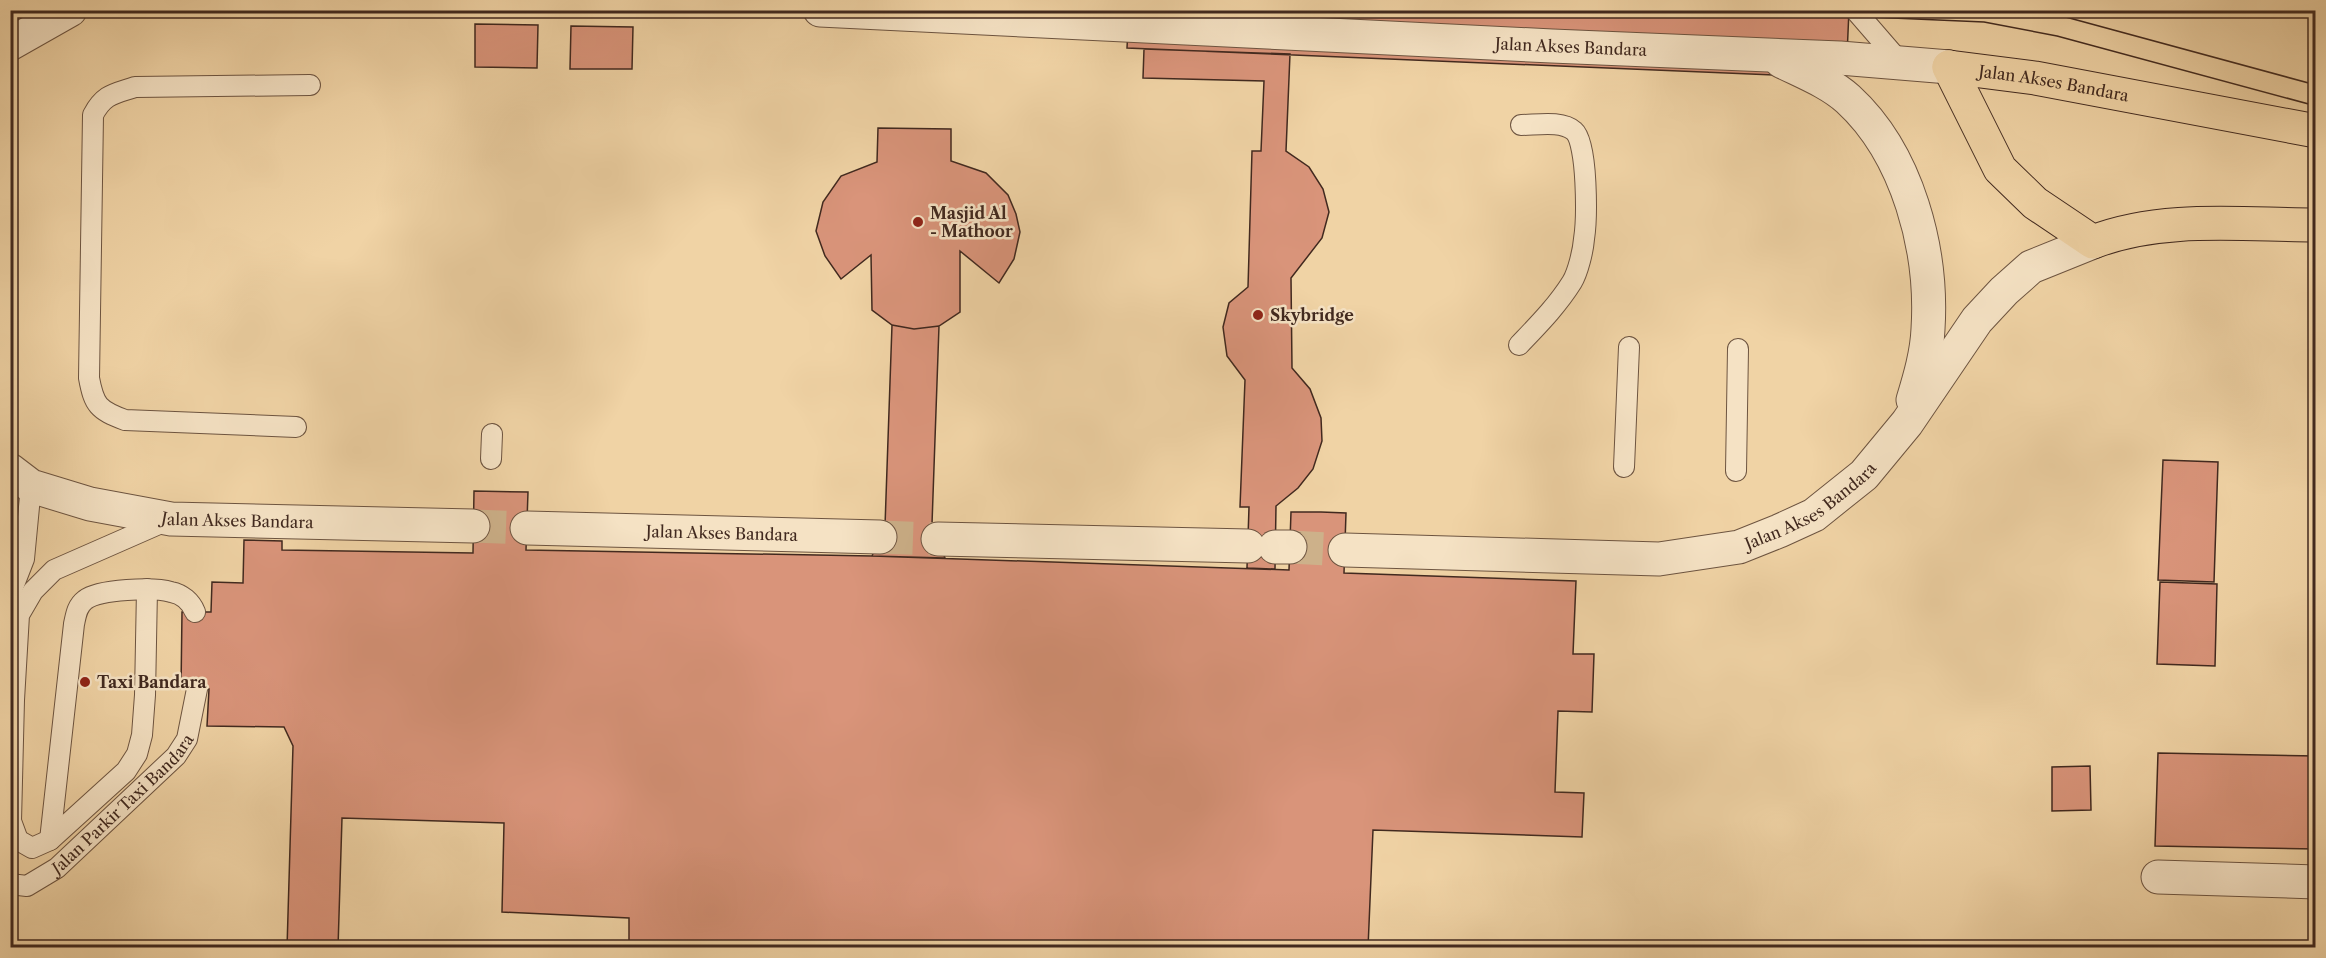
<svg xmlns="http://www.w3.org/2000/svg" width="2326" height="958" font-family="'Libre Caslon Text',serif">
	<rect width="100%" height="100%" fill="#f0d3a5"/>
	<filter id="stains"><feTurbulence type="fractalNoise" baseFrequency=".00333" numOctaves="4"/><feColorMatrix values="0 0 0 0 .2 0 0 0 0 .09 0 0 0 0 .02 0 0 0 .5 -.17"/></filter>
	<radialGradient id="worn" r=".72"><stop offset=".6" stop-color="#630" stop-opacity="0"/><stop offset="1" stop-color="#630" stop-opacity=".3"/></radialGradient>
	<path fill="#d9947a" stroke="#41291f" stroke-width="1.5" d="M1129,10H1849L1846,78L1127,48Z
		M475,24L538,25L537,68L475,67Z
		M571,26L633,27L632,69H570Z
		M1144,49L1290,54L1286,151L1309,167L1323,189L1329,212L1322,238L1291,278L1292,368L1310,389L1321,418L1322,441L1313,469L1298,488L1276,506L1275,569L1247,568L1249,507H1240L1245,380L1227,356L1223,327L1229,303L1248,287L1252,151H1261L1264,81L1143,78Z
		M878,128L951,129V161L986,173L1008,195L1016,214L1020,232L1014,259L999,283L960,251V312L939,326L914,329L892,325L872,310L871,255L841,279L825,256L816,231L823,202L841,176L877,162Z
		M892,325L914,329L939,326L932,524L945,558L872,556L885,526Z
		M2163,460L2218,462L2214,582L2158,580Z
		M474,491L528,492L526,550L872,556L1289,570L1291,512H1321L1346,513L1344,573L1576,581L1573,654H1594L1592,712L1558,711L1555,792L1584,793L1582,837L1373,830L1368,948H629V918L502,912L504,823L342,818L338,948H287L293,746L284,727L207,726L209,689H181L182,612H211L212,582L243,583L244,540L282,541V550L473,553Z
		M2160,582L2217,584L2215,666L2157,664Z
		M2158,753L2316,756V849L2155,846Z
		M2090,766L2091,810L2052,811V767Z"/>
	<g fill="none" stroke-linecap="round" stroke-linejoin="round">
		<path stroke="#cdb18a" stroke-width="33" stroke-dasharray="33 16" stroke-linecap="butt" d="M473,526L527,528
			M880,537L938,539
			M1290,547L1345,550"/>
		<g stroke="#6d5440" stroke-width="22">
			<g id="service">
				<path d="M1855,10L1900,62"/>
				<path d="M1519,345C1538,325 1557,306 1572,282C1578,272 1583,251 1584,239C1587,220 1588,143 1574,131C1562,120 1536,125 1521,125"/>
				<path d="M296,427L125,420C98,410 94,405 89,378L93,115C104,94 114,94 135,87L310,85"/>
				<path d="M491,459L492,434"/>
				<path d="M1624,467L1629,347"/>
				<path d="M1736,471L1738,349"/>
				<path d="M147,589L145,695L142,735L137,754L126,771L50,840L32,848L18,840L11,821L14,700L19,615L33,591L54,570L168,520"/>
				<path d="M10,595L24,559L31,486"/>
				<path d="M50,840L74,624C76,615 77,606 85,600C99,589 154,587 171,592C182,594 191,602 195,612"/>
				<path id="s1" d="M10,884L27,886L57,868L176,756L187,739L197,689"/>
			</g>
		</g>
		<g stroke="#6d5440" stroke-width="35">
			<path id="minor" d="M2158,877L2316,882"/>
		</g>
		<g stroke="#6d5440" stroke-width="35">
			<g id="tertiary">
				<path id="s2" d="M820,10L1552,46L1840,58L1949,67"/>
				<path d="M10,44L70,10"/>
				<path d="M1781,61C1803,72 1829,82 1848,99C1908,154 1933,250 1928,329C1927,353 1920,377 1913,400"/>
				<path id="s3" d="M10,470L31,486L90,504L171,519L473,526"/>
				<path id="s4" d="M527,528L880,537"/>
				<path d="M938,539L1248,546"/>
				<path d="M1275,547H1290"/>
				<path id="s5" d="M1345,550L1659,559L1739,547L1779,531L1814,515L1864,475L1907,423L1977,320L2004,291L2031,267L2093,242"/>
			</g>
		</g>
		<g stroke="#41291f" stroke-width="35">
			<g id="trunk">
				<path d="M1949,67L2000,169L2035,203L2093,242C2162,215 2243,225 2316,225"/>
				<path id="s6" d="M1949,67L2035,78L2316,131"/>
			</g>
		</g>
		<use href="#service" stroke="#f5e2c4" stroke-width="20"/>
		<use href="#minor" stroke="#f5e2c4" stroke-width="33"/>
		<use href="#tertiary" stroke="#f5e2c4" stroke-width="33"/>
		<use href="#trunk" stroke="#f0d3a5" stroke-width="33"/>
		<path stroke="#41291f" stroke-width="1.5" d="M1711,10L1984,22L2057,36L2316,106
			M2033,10L2062,16L2316,85"/>
	</g>
	<g fill="#8f2418" stroke="#f5e2c4" stroke-width="2">
		<circle cx="918" cy="222" r="6"/>
		<circle cx="1258" cy="315" r="6"/>
		<circle cx="85" cy="682" r="6"/>
	</g>
	<g text-anchor="middle" stroke-width="5" stroke-linejoin="round" paint-order="stroke">
		<g font-size="16" fill="#41291f" stroke="#f5e2c4">
			<text dy="6" stroke="none"><textPath href="#s2" startOffset="752">Jalan Akses Bandara</textPath></text>
			<text dy="6" stroke="none"><textPath href="#s6" startOffset="106">Jalan Akses Bandara</textPath></text>
			<text dy="6" stroke="none"><textPath href="#s5" startOffset="478">Jalan Akses Bandara</textPath></text>
			<text dy="6" stroke="none"><textPath href="#s3" startOffset="237">Jalan Akses Bandara</textPath></text>
			<text dy="6" stroke="none"><textPath href="#s4" startOffset="195">Jalan Akses Bandara</textPath></text>
			<text dy="6" stroke="none"><textPath href="#s1" startOffset="144">Jalan Parkir Taxi Bandara</textPath></text>
		</g>
		<g font-size="16" font-weight="bold" fill="#41291f" stroke="#f5e2c4" text-anchor="start">
			<text x="930" y="219">Masjid Al<tspan x="930" dy="18">- Mathoor</tspan></text>
			<text x="1270" y="321">Skybridge</text>
			<text x="97" y="688">Taxi Bandara</text>
		</g>
	</g>
	<rect width="2326" height="958" fill="none" stroke="#f0d3a5" stroke-width="36"/>
	<rect x="12" y="12" width="2302" height="934" fill="none" stroke="#41291f" stroke-width="3"/>
	<rect x="18" y="18" width="2290" height="922" fill="none" stroke="#41291f" stroke-width="1.5"/>
	<rect width="100%" height="100%" filter="url(#stains)"/>
	<rect width="100%" height="100%" fill="url(#worn)"/>
</svg>
